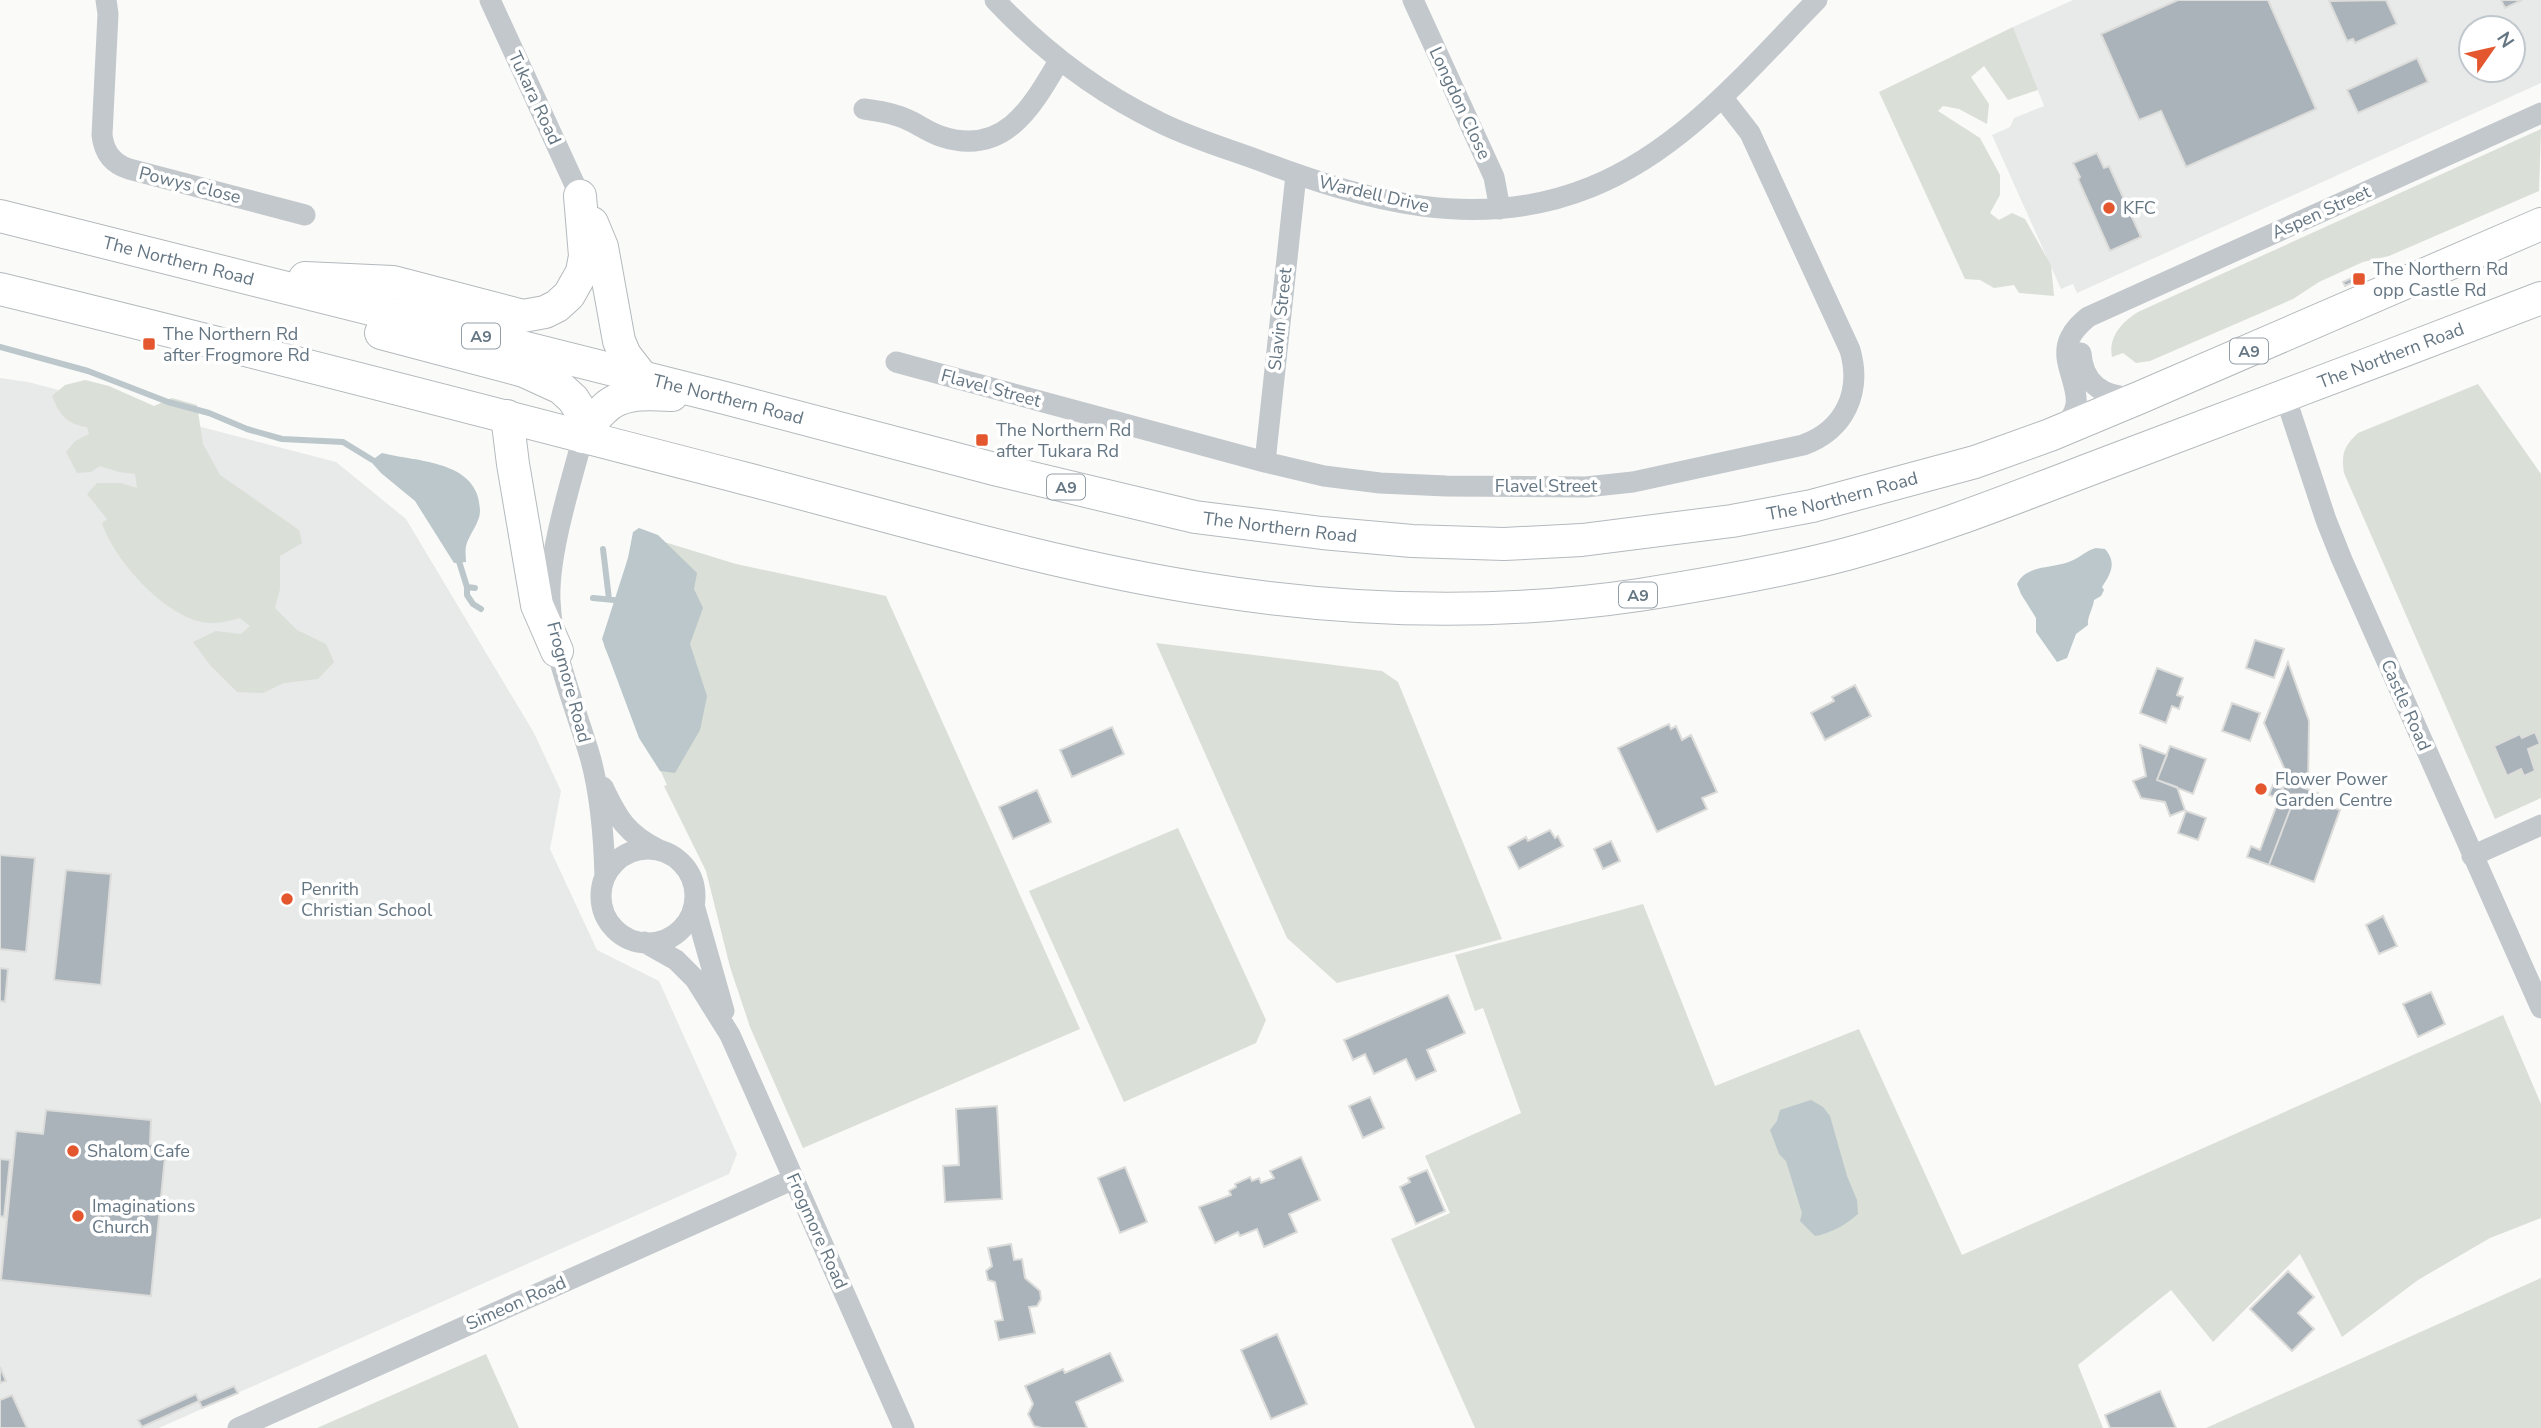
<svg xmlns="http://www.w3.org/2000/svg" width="2541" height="1428" font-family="'Nunito Sans',sans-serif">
	<rect width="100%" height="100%" fill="#fafaf8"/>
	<path fill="#e8e9e9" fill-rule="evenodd" d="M2073,0H2541V83L2077,293L2073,284L2061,289L1992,135L2010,127L2014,118L2044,106L2013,27ZM2471,28H2513V70H2471Z
		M0,378L28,382L336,462L406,519L534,733L561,791L550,849L597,950L659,981L737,1154L729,1174L159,1428H0Z"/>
	<path fill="#dadfd7" d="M2013,27L2038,90L2008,100L1984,66L1971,77L1989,104L1987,124L1959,109L1943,106L1938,111L1980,138L2000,175V195L1990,213L1999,220L2012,213L2025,219L2051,265L2054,296L2019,293L2014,285L1994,288L1980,280L1965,279L1879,92Z
		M2541,129L2539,191L2389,256L2363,262L2319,282L2293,299L2150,361L2136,363L2123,353L2112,357C2108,337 2122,322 2138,312Z
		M85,380L109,386L154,406L172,398L197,405L203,444L220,475L299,530L302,543L280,556V589L275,608L297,630L326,644L334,662L318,679L284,683L263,693L237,692L210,665L193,642L216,631L241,634L250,626L240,618C228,621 215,625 202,622C163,614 114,560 102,523L107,519L87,494L97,483H121L137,488L135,474L119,472L100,466L91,472L77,473L66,452L75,441L89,434L87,427C67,424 60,416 52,396L65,385Z
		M2478,384L2541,474V798L2495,819L2344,473C2341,454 2344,446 2358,433Z
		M635,533L736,564L886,596L1080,1029L803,1148L750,1027L730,967L706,871L664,786L667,785L604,646Z
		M1156,643L1382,671L1398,682L1502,939L1337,983L1287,938Z
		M1178,828L1266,1020L1256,1043L1124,1102L1029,891Z
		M1643,904L1715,1086L1859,1029L1962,1255L2503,1015L2541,1104V1218L2490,1238L2418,1280L2342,1337L2300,1254L2213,1342L2171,1290L2078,1365L2103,1428H1475L1391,1239L1450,1213L1425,1156L1521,1113L1483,1008L1475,1011L1455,955Z
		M2541,1278V1428H2206Z
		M486,1354L519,1428H317Z"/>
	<path fill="#bbc7cb" d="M382,453C417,462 480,460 480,511C480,523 469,534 466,546C465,551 466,557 466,562L454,563L415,501L381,473L373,464L375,458Z
		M639,528L658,535L697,573L694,589L703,608L690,644L707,696L700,730L675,773L660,771L639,738L602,639L628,558L633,532Z
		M2096,548L2105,549C2117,563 2111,573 2102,587L2104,590L2101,596L2094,600C2093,609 2087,617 2088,625L2076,634L2067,658L2057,662L2036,632V618L2021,594L2017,584C2026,564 2054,569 2071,561C2081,557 2085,551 2096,548Z
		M1811,1100L1823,1107L1830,1116L1847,1176L1857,1200L1858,1214C1845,1225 1832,1233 1815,1236L1800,1221L1802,1213L1786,1161L1779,1154L1770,1130L1777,1121L1780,1110Z"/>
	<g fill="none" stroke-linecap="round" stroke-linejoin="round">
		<path stroke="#bbc7cb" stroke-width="6" d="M0,347L88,371L168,402L209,413L247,429L282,439L343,442L379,464
			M603,549L609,599
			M457,555L467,587L475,588
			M467,587V595L473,604L481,609
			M593,598L614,600"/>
	</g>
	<path fill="#aab3b9" stroke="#dcdcda" stroke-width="2" d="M2178,0H2268L2316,109L2186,167L2161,111L2139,120L2101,34Z
		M2386,0L2397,24L2355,43L2353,39L2347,41L2329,1Z
		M2501,0H2522L2505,8Z
		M2417,58L2428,82L2358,113L2347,90Z
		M2097,153L2104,168L2109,166L2141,237L2110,251L2078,179L2080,177L2073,163Z
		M2354,277L2356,281L2345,286L2343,282Z
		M2255,640L2284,649L2274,678L2246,668Z
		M2288,662L2309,721L2308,787L2289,779L2264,723Z
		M2157,668L2183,678L2177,695L2183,697L2179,709L2172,706L2166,723L2140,713Z
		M1855,685L1871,716L1825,740L1811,713L1834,701L1832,697Z
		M2232,703L2260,713L2250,741L2222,731Z
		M1669,724L1671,729L1676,726L1682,740L1691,735L1717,792L1702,798L1707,809L1657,832L1618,748Z
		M1112,727L1124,754L1072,777L1060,750Z
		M2535,732L2540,744L2528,749L2535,771L2524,776L2521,769L2507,776L2494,746L2520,734L2522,738Z
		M2140,745L2167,755L2157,780L2177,787L2185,810L2170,816L2165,802L2141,798L2133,781L2146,776Z
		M2170,746L2206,759L2193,794L2157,780Z
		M2286,781L2318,793L2315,801L2296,794L2269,865L2247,857L2251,846L2260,850L2279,799L2269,795L2273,785L2283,789Z
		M1037,790L1051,822L1013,839L999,807Z
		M2296,794L2340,810L2314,882L2269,865Z
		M2186,811L2206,818L2198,840L2178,833Z
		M1550,830L1555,838L1558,836L1563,846L1519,869L1508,847L1526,837L1528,841Z
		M1611,841L1620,861L1603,869L1594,849Z
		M0,855L35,858L26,952L0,949Z
		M66,870L111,874L101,985L54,980Z
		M2383,916L2397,946L2379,954L2366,925Z
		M0,968L8,969L5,1002L0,1001Z
		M2431,992L2445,1024L2418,1037L2403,1004Z
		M1448,995L1465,1033L1427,1050L1436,1071L1416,1080L1406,1059L1374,1074L1365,1054L1353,1060L1344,1040Z
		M1370,1097L1384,1128L1363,1138L1349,1106Z
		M997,1106L1002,1199L945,1202L943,1166L959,1165L956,1109Z
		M46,1110L151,1120L150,1144L166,1147L151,1296L1,1280L16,1131L43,1134Z
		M1301,1157L1320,1200L1289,1214L1297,1232L1264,1247L1257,1229L1240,1236L1238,1232L1215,1243L1199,1207L1231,1195L1229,1191L1236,1187L1235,1184L1250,1177L1252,1181L1259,1178L1261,1183L1274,1178L1270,1171Z
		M0,1159L10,1160L4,1217L0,1216Z
		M1125,1167L1147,1222L1120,1233L1098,1178Z
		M1427,1170L1445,1211L1416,1224L1400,1187L1410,1182L1408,1178Z
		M1011,1244L1014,1260L1022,1259L1025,1278L1040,1291L1041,1299L1037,1306L1029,1307L1035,1333L999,1340L995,1321L1003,1320L995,1282L988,1280L986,1271L992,1266L988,1248Z
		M2288,1271L2314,1297L2298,1313L2314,1329L2292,1351L2250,1309Z
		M1277,1334L1307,1404L1271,1419L1241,1350Z
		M1110,1353L1123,1381L1076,1402L1087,1428H1042L1034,1426L1028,1414L1033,1404L1025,1386L1063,1369L1065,1373Z
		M0,1367L6,1381L0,1383Z
		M234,1386L238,1393L202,1408L199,1401Z
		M2160,1391L2176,1428H2110L2105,1415Z
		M196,1394L199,1401L142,1427L138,1420Z
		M12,1395L13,1397L27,1428H0V1400Z"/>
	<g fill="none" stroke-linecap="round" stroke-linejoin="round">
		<g stroke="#b4b9bd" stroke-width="34">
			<g id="highway">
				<path id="s1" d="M0,216L725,398L998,470L1195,517L1322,533L1412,541L1504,544L1582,540L1732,521L1812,506L1975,462L2050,435L2141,397L2541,224"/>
				<path d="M592,223L602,247L619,341L625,355L642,377"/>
				<path d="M305,278L393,282L523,316L545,312L557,306L569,295L582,272L585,256L580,196"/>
				<path id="s2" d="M0,289C248,349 495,414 743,478C894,517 1050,565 1205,589C1349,612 1496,616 1639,595C1709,584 1779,572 1847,554C1944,528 2039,488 2133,453C2270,402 2405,350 2541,298"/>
				<path d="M381,333L524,371L561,388L573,399L584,416L583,437"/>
				<path d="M507,416L513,464L537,605L557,651"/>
				<path d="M583,437C589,428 595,417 603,410C621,391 648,394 672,395"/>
			</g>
		</g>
		<path stroke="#c3c8cc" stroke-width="21" d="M106,0L108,14L102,135C104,153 113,164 129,169L305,215
			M490,0L580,196
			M995,0C1042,50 1097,92 1159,122C1191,138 1225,148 1258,160C1366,201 1478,233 1591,187C1683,150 1749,69 1817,0
			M1413,0L1494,177L1500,209
			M864,109C879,111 893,113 906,119C918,124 928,132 940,136C1004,158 1032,107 1059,61
			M2081,353C2083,385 2105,398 2135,397
			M896,362L1265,462L1324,476L1380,483L1446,486L1586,487L1633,482L1803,445C1845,430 1862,392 1850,350L1750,133L1722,97
			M2285,396L2326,520L2342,560L2541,1008
			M2059,429C2099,401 2055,369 2070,338C2074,329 2081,323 2088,317L2541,113
			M583,437C571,482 548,554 550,600C552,655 576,707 591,760C601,798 604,839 605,877
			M1265,462L1296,175
			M603,787C618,819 627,834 659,850
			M601 896a47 47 0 1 1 94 0a47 47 0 1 1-94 0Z
			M2472,856L2541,825
			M694,905L724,1011
			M644,942L676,960L695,979L730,1035L904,1428
			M238,1428L794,1179"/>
		<use href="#highway" stroke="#fff" stroke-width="32"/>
	</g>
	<g fill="#e4572e" stroke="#fff" stroke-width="2.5">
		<circle cx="2109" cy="208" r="7"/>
		<rect x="2352" y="272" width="14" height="14" rx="3.5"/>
		<rect x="142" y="337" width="14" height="14" rx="3.5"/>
		<rect x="975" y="433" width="14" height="14" rx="3.5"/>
		<circle cx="2261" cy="789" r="7"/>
		<circle cx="287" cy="899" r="7"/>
		<circle cx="73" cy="1151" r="7"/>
		<circle cx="78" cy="1216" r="7"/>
	</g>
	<g text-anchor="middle" stroke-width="7" stroke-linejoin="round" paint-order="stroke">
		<g fill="#fff" stroke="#939fa8" stroke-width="2">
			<rect x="462" y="323.5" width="38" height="25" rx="5"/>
			<rect x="2230" y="338.5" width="38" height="25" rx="5"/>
			<rect x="1047" y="474.5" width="38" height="25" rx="5"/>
			<rect x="1619" y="582.5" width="38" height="25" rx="5"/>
		</g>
		<g font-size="16" font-weight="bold" fill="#657683">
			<text x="481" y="342">A9</text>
			<text x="2249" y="357">A9</text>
			<text x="1066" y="493">A9</text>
			<text x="1638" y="601">A9</text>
		</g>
		<g font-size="18" fill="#657683" stroke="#fff">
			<text transform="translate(535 98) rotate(65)" y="6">Tukara Road</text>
			<text transform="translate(1460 103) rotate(65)" y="6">Longdon Close</text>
			<text transform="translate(190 185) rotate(14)" y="6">Powys Close</text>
			<text transform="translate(1374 194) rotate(13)" y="6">Wardell Drive</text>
			<text transform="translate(2321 212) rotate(-24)" y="6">Aspen Street</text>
			<text dy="6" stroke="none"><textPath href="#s1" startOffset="184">The Northern Road</textPath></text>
			<text transform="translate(1280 319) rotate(-84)" y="6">Slavin Street</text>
			<text dy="6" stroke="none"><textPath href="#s2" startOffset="2469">The Northern Road</textPath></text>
			<text transform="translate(991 388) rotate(15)" y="6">Flavel Street</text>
			<text dy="6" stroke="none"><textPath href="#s1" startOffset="751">The Northern Road</textPath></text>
			<text x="1546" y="492">Flavel Street</text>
			<text dy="6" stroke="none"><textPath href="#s1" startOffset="1885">The Northern Road</textPath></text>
			<text dy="6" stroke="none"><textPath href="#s1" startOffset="1318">The Northern Road</textPath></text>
			<text transform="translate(569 682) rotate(75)" y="6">Frogmore Road</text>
			<text transform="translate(2406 705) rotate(66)" y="6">Castle Road</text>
			<text transform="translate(817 1231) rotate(66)" y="6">Frogmore Road</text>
			<text transform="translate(516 1303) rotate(-24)" y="6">Simeon Road</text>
		</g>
		<g font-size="18" fill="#657683" stroke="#fff" text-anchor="start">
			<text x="2123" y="214">KFC</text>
			<text x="2373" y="275">The Northern Rd<tspan x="2373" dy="21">opp Castle Rd</tspan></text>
			<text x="163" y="340">The Northern Rd<tspan x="163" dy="21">after Frogmore Rd</tspan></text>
			<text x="996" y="436">The Northern Rd<tspan x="996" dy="21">after Tukara Rd</tspan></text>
			<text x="2275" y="785">Flower Power<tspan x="2275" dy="21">Garden Centre</tspan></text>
			<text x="301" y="895">Penrith<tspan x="301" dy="21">Christian School</tspan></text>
			<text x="87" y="1157">Shalom Cafe</text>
			<text x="92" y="1212">Imaginations<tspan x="92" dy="21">Church</tspan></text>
		</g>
	</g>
	<g transform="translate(2492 49) rotate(56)"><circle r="33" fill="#ffffff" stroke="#c1c8cd" stroke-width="2"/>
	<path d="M0-5L12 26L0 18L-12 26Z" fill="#e4572e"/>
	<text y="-10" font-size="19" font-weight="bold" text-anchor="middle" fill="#657683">N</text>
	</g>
</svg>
